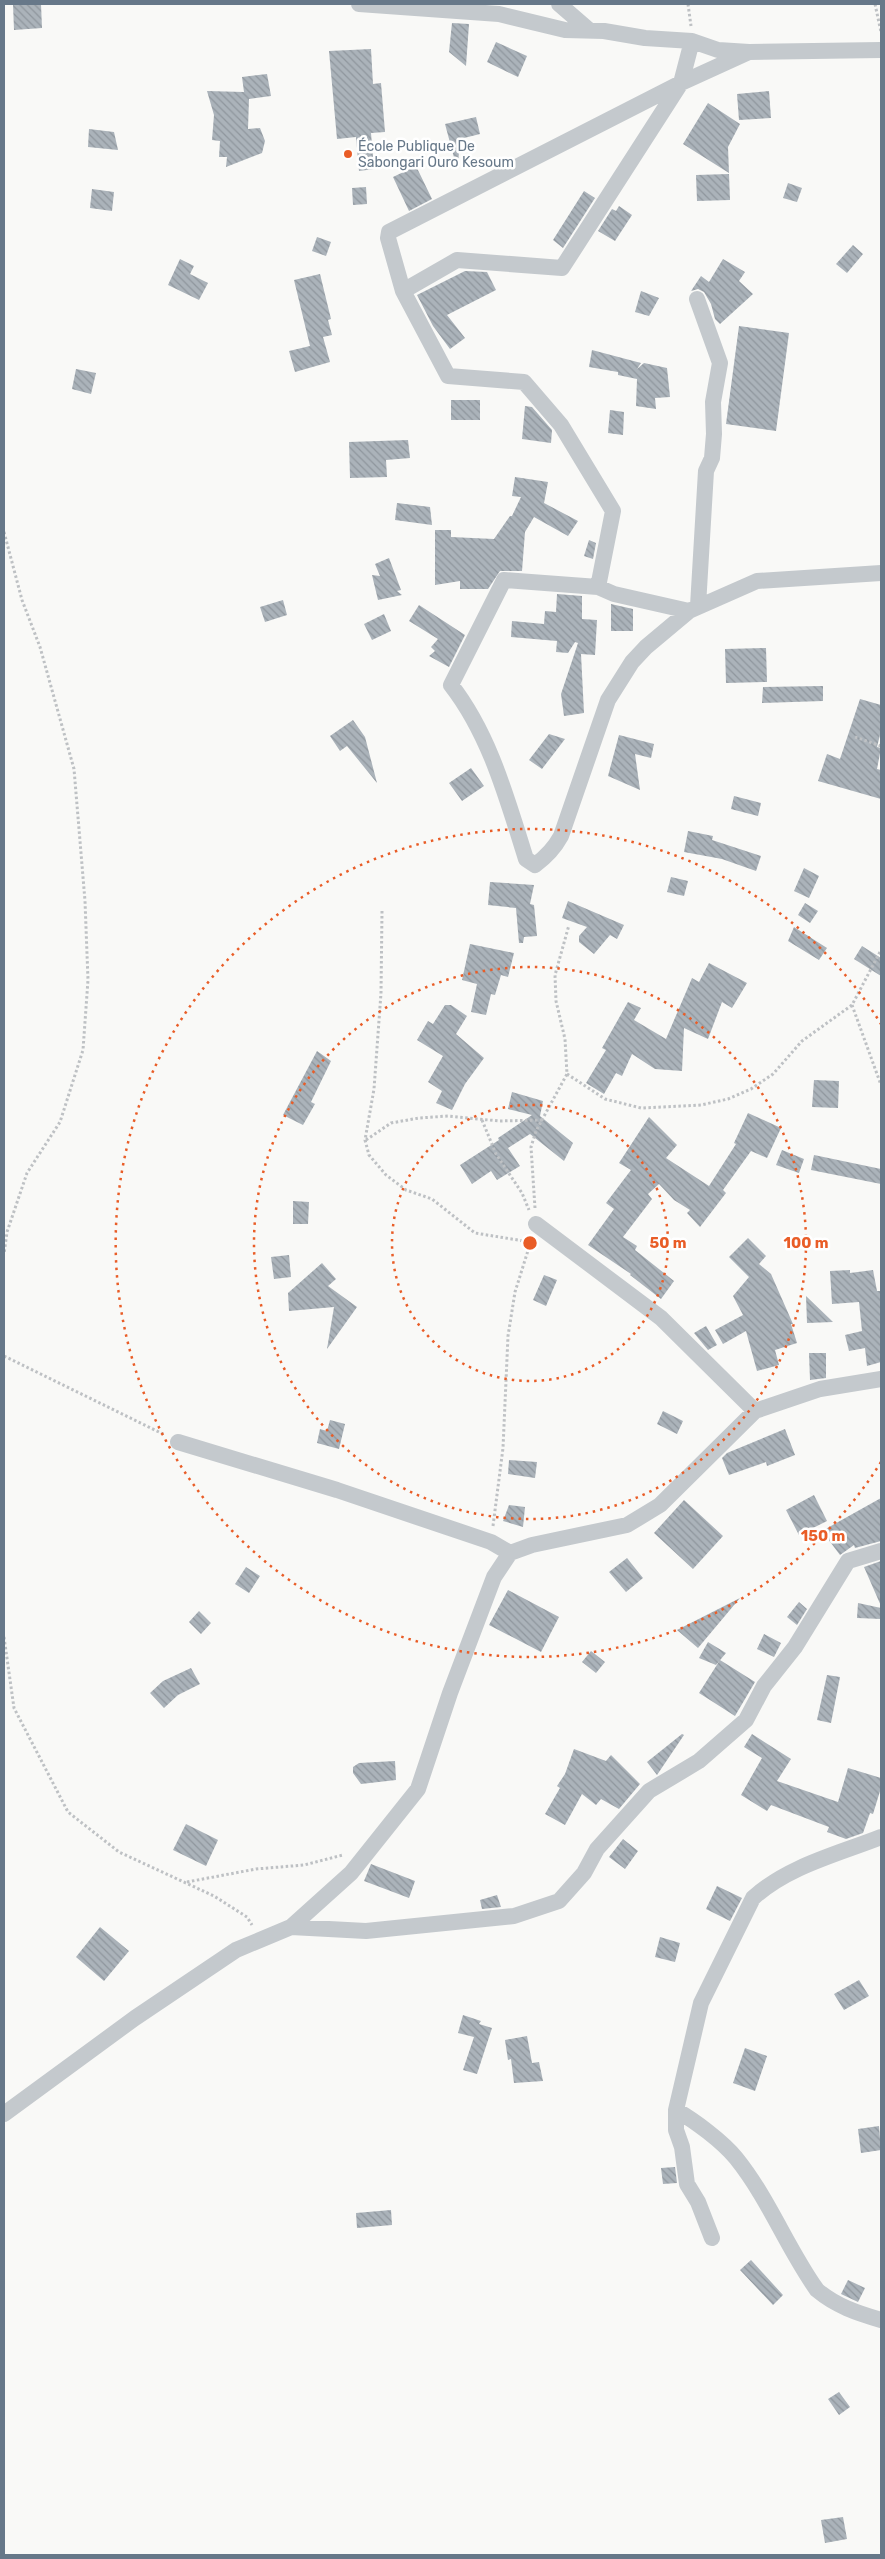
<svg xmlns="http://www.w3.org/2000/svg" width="885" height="2559" font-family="Rubik,sans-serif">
	<defs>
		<pattern id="building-back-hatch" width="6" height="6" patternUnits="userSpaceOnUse" patternTransform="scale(1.25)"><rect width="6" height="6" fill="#abb3ba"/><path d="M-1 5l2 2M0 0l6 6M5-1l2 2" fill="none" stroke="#8f969d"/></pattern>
	</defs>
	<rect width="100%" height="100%" fill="#f9f9f7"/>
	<path fill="url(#building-back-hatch)" d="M13,4H41L42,28L14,30Z
		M452,23L469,24L466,66L449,52Z
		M496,42L527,56L518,77L487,62Z
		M371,49L373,84L381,83L385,132L371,133L374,169L359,171L356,137L337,139L329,51Z
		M267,74L271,96L249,99L248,129L260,128L265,141L262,153L226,167L227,157H219L220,141L212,140L214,115L207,91L244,92L242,77Z
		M769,91L771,118L739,120L737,94Z
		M708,103L740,124L728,147L729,173L683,144Z
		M476,117L480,134L460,139L458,165H456L445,124Z
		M89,129L114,132L118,150L88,147Z
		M416,166L432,199L409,211L393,177Z
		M729,174L730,200L697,201L696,175Z
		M788,183L802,188L797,202L783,198Z
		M366,187L367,204L353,205L352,188Z
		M92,189L114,192L112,211L90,208Z
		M584,191L595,198L563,248L553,240Z
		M619,206L632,215L615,241L598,231L612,209L616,211Z
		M317,237L331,242L326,256L312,251Z
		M853,245L863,254L847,273L836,264Z
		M180,259L194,266L190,274L208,283L199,300L168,285Z
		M723,259L745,272L739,281L753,294L720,324L715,319L711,304L704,292L698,289L691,291L701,276L709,282Z
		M465,271L487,272L496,290L447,315L465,338L450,349L433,326L417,295Z
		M320,274L331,319L328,320L332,335L323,337L330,362L295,372L289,351L310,346L294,280Z
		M641,291L659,298L649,316L635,312Z
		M739,326L789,333L776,431L726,424Z
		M592,350L641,363L637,369L644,363L667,368L670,397L655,398L656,409L636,406L637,379L618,375V372L589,367Z
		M76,369L96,373L91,394L72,389Z
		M451,400H480V420H451Z
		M525,406L532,407L552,430L551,443L522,439Z
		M610,410L624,412L623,435L608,433Z
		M408,440L410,458L386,460L387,477L350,478L349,442Z
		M515,477L548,482L544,503L578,521L568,536L534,517L525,532L522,571H500L488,589H460V581L435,585V530H451V537L494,539L510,516H512L521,497L512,496Z
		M397,503L430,507L432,525L395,520Z
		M589,540L596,543L593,559L584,556Z
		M389,558L401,590L397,591L402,595L378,600L372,575L380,576L375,564Z
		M557,594L582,596V619L597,620L595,655L581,654L584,713L564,716L561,694L578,643L575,642L568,653L556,652L557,641L511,637L512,621L544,624L545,611L556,612Z
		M283,600L287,615L265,622L260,607Z
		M611,604L633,609V631H611Z
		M419,605L465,635L449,667L429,656L435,651L431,647L438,639L409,621Z
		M384,614L391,631L372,640L364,624Z
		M766,648L767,682L726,683L725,649Z
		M823,686V701L762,703L763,687Z
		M860,699L881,705V731L877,747L881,748L877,769L881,770V799L818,781L827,754L840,759Z
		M353,720L365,737L377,783L347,746L340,751L330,736Z
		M549,734L565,739L542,769L529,760Z
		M619,735L654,744L651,758L635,754L640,790L608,776Z
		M471,768L484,786L462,801L449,783Z
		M734,796L761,803L758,816L731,809Z
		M688,831L713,836L712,840L761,856L756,871L722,859L684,852Z
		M804,868L819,876L809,898L794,891Z
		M671,877L688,881L684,896L667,892Z
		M490,882L534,885L530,904L534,905L537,936L524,937L523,943H519L516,908L488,905Z
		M568,901L624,925L617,939L610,935L594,954L579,942V936L587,927L562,918Z
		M805,903L818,911L810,923L798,915Z
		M794,927L827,948L819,960L788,941Z
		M470,944L514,953L508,977L501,975L495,995L491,994L486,1015L471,1012L477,984L462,980Z
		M862,946L881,958V976L854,959Z
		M709,963L747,983L732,1008L722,1002L708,1039L684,1028L682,1071L655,1069L632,1054L622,1076L616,1073L604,1094L586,1083L606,1050L602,1048L628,1002L641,1008L634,1020L666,1039L692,978L699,982Z
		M445,1005H451L467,1016L456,1034L484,1058L465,1084L452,1110L436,1103L442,1091L428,1082L443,1056L417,1040L428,1021L433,1024Z
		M317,1051L331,1061L311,1102L315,1104L303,1125L283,1115Z
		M814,1080L839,1081L838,1108L812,1107Z
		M512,1092L543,1101L540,1116L573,1143L564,1161L530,1134L508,1148L520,1166L497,1180L491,1171L472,1184L460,1165L499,1140L498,1138L532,1115L508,1109Z
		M748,1113L781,1128L767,1158L751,1151L723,1190L726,1193L700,1227L687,1213L690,1210L674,1200L659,1184L648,1194L652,1199L623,1237L637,1246L635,1250L674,1281L661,1299L630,1275L631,1274L588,1245L614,1209L606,1203L631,1170L619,1163L649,1117L677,1145L666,1158L709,1186L736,1144L734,1143Z
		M782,1150L804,1159L799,1173L776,1165Z
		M814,1155L881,1169V1184L811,1170Z
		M293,1201L309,1202L308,1224H293Z
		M748,1238L766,1256L759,1264L771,1274L793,1324H791L797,1343L775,1350L779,1365L757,1371L746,1331L723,1344L715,1330L743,1315L733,1296L749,1277L729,1257Z
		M289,1255L291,1277L274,1279L271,1257Z
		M322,1263L336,1279L328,1286L357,1307L327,1349L334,1307L289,1311L288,1293Z
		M850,1270V1273L873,1270L877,1291H881V1362L867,1366L865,1348L849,1351L845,1335L862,1331L859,1302L832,1304L830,1271Z
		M544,1275L557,1280L546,1306L533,1300Z
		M806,1296L833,1322L807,1323Z
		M706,1326L717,1345L708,1350L694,1333Z
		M809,1353H826V1378L810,1380Z
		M663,1411L683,1421L677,1434L657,1424Z
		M330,1420L345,1424L339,1449L317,1443L320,1429L327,1431Z
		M785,1429L795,1455L767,1466L766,1462L729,1475L722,1458L727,1453Z
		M509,1460L537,1462L535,1478L508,1474Z
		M814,1495L827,1521L799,1535L786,1510Z
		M881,1498V1541L855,1548L854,1545L840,1555L822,1531Z
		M684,1500L723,1536L693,1569L654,1533Z
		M509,1505L525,1507L523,1527L503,1521Z
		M627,1558L643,1578L626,1592L609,1572Z
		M881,1561V1606L864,1567Z
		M246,1567L260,1576L249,1593L235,1584Z
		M508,1590L559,1617L541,1652L489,1625Z
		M740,1598L698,1648L677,1630Z
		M799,1602L807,1609L797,1625L787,1617Z
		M858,1603L881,1608V1619L857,1618Z
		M199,1611L211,1623L201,1634L189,1622Z
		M764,1634L781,1643L774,1657L757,1649Z
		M708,1642L726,1653L716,1665L699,1658Z
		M591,1651L605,1662L596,1673L582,1662Z
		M720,1660L755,1682L735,1716L699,1693Z
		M191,1668L200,1684L178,1695L164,1708L150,1693L163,1681Z
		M827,1675L840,1677L831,1723L817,1720Z
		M682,1734L684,1735L657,1775L647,1762Z
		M752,1734L791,1759L777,1781L838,1802L848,1768L881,1778V1788L873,1814L870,1813L863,1833L846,1839L827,1832L829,1827L771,1805L767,1811L741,1795L762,1758L744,1747Z
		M574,1749L606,1761L611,1755L640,1784L619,1809L601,1799L596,1805L582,1794L565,1825L545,1814L560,1788L557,1786L565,1774Z
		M395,1761L396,1780L361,1784L353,1773V1767L359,1763Z
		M186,1824L218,1840L206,1866L173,1850Z
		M623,1839L638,1851L625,1869L609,1857Z
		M371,1864L415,1881L409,1898L364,1881Z
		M717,1886L742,1898L730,1921L706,1909Z
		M497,1895L501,1907L482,1909L480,1900Z
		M100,1927L129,1951L104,1981L76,1957Z
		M660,1937L680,1943L675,1962L655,1957Z
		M859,1980L869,1996L844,2010L834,1994Z
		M463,2015L481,2021L479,2024L492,2028L477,2074L463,2070L474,2037L458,2033Z
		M527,2036L532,2063L539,2062L543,2081L514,2083L511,2059L508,2060L505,2040Z
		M745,2048L767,2056L755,2091L733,2083Z
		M879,2126L881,2150L861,2153L858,2129Z
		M675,2167L677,2183L663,2184L661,2168Z
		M391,2210L392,2225L357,2228L356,2213Z
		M751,2260L783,2295L773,2305L740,2270Z
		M848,2280L865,2288L858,2302L841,2294Z
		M839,2392L850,2407L839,2415L828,2399Z
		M843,2517L847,2539L825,2543L821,2520Z"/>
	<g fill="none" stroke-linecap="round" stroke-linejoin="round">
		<path stroke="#bec1c4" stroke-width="3" stroke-dasharray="2.5 2.5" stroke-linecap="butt" d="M688,4L691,26
			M875,4L881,32
			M4,532L22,600L40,647L74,769L85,901L88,980L83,1050L60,1122L27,1173L7,1232L4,1254
			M855,737L881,746
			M382,911L381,993L374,1089L365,1140L369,1155L386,1175L406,1190L432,1199L475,1233L530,1242
			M852,1005L881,1085
			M567,1074L605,1099L641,1108L701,1105L728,1099L751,1089L773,1074L802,1041L852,1005L881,950
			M482,1120L496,1154L522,1193L529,1210
			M366,1140L391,1123L419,1118L448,1116L499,1121L543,1120
			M535,1208L531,1147L536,1131L567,1074L565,1039L556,1001L555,975L569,925
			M4,1356L165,1435
			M493,1526L503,1448L508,1336L515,1292L531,1241
			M4,1637L14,1708L68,1812L119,1852L214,1896L247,1917L252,1925
			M187,1882L256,1869L304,1865L343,1855"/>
		<path stroke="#c4c9cd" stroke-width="16" d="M359,4L499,14L565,30L604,31L645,38L692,41L718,50L749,52L881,50
			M559,4L589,30
			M403,291L457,260L562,268L681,83L692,41
			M697,299L720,363L713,402L714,434L712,458L706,471L698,606
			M598,587L613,511L561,425L524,382L448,376L403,291L388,238L389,232L681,83L749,52
			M689,611L614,594L598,587L504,580L451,685C490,735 507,799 526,859L535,865C546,857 555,847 561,836L608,700L632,662L646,647L689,611L757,581L881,573
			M536,1224L661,1318L755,1411
			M178,1442L337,1490L491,1542L510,1553
			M291,1927L366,1931L514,1916L559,1901L584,1873L597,1849L649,1791L699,1761L746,1720L764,1686L795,1647L848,1561L881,1551
			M676,2110C695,2121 722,2141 736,2158C769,2199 787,2248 817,2290C836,2306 857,2313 881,2320
			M4,2114L135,2018L236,1950L291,1927L351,1873L418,1789L450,1693L494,1577L510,1553L532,1545L627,1525L660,1505L755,1411L820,1389L881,1379
			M712,2238L698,2202L687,2184L682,2147L676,2130V2110L701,2003L753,1898C788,1866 838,1854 881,1837"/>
	</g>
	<g fill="none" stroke="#e95d27" stroke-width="2.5" stroke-dasharray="2.5 5">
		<circle cx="530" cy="1243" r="138"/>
		<circle cx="530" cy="1243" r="276"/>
		<path d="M881 1462A414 414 0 1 1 881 1024"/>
	</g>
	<circle fill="#e95d27" stroke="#fff" stroke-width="2" cx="348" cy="154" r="5"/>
	<g text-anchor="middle" stroke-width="5" stroke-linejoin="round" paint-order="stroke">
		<g font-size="14" fill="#677889" stroke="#fff" text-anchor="start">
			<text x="358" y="151">École Publique De<tspan x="358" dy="16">Sabongari Ouro Kesoum</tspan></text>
		</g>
	</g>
	<circle cx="530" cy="1243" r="8" fill="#e95d27" stroke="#fff" stroke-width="2.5"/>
	<g font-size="15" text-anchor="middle" font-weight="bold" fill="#e95d27" stroke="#fff" stroke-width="5" stroke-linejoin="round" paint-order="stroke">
		<text x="668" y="1248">50 m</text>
		<text x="806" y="1248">100 m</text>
		<text x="823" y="1541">150 m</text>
	</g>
	<rect width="885" height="2559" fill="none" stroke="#677889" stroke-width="10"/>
</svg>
